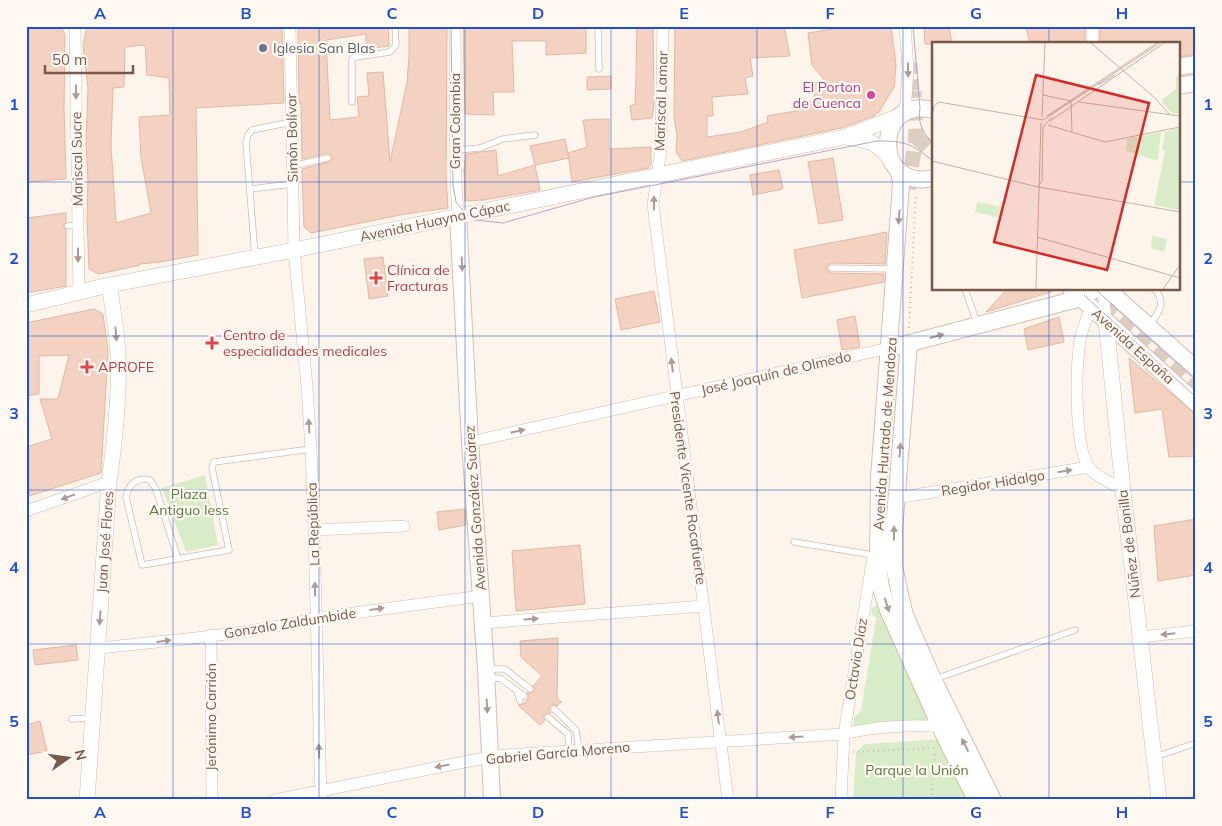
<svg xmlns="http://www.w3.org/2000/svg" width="1222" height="826" font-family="Mulish,sans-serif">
	<rect width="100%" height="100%" fill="#fdf5eb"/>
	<path fill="#d9ecc8" d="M205,475L218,545L186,552L162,488Z
		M877,605L880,607L928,716L925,721L856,726L854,725V717L861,711L876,618L871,614L872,608Z
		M940,739L968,800H853L856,752L865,744Z"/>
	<path fill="#f3d2c2" stroke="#e6b7a2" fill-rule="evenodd" d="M26,26H61L65,35L64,108L66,179L26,182Z
		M87,26H282L284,103L196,108L198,255L160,262L139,264L140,265L99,274L89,269L87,219L88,181L86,143L88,88L83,45ZM145,45L147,75L169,78L170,115L139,117L141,157L151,213L116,223L111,145L113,88L124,87L125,47Z
		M298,26H388L389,46L366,49V34L326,40L330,120L359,117L357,97L369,96L367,73L383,72L390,162L407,82L409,57V26H447L446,175L448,208L405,214L311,233L304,227L302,169L329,162L333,157L331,155L327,153L302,159L301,103H299Z
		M463,26H586V53L546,55V41H512L514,92H493L494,115L465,114Z
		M637,26H653L654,105L652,118L632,120L630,106L635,104L636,76Z
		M675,26H784L790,56L750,58L753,76L745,78L748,94L712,97L713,116H707V137L741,132L768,122L767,116L796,111L795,104L815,101L813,83L825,81L812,65L808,33L850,26H891L896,65L894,87L879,112L874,116L841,128L682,161L676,152L677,135L674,118Z
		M924,26H949L952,44H925Z
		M1026,26H1085V44H1030Z
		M1100,26H1196V54L1178,57V44H1100Z
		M611,76V89L587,90V77Z
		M609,119V149L651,147V164L648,168L572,182L568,153L587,147L583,120Z
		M565,139L569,158L535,165L530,146Z
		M496,150L498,176L535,165L540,190L484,200L465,201L464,170L466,154Z
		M833,158L843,220L819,224L808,162Z
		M779,170L783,189L753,195L750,175Z
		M66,213V222L63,226L66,230V286L26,293V218Z
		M887,232L885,264L831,263L826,267L827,271L831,273L884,274V282L802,298L794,250Z
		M383,257L388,296L369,299L364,259Z
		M1007,289H1054V291L986,312Z
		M654,291L660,322L621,330L615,299Z
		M94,309L103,314L108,351L101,473L26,497V447L52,439L40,399H58L69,355L39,356V394L26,396V323Z
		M855,316L860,347L842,350L837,320Z
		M1059,317L1064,342L1028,350L1024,329Z
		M1129,358L1193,412L1196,431V456L1169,457L1162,409L1135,413Z
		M465,509L466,525L439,530L437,512Z
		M1196,519V575L1158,581L1154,526Z
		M580,545L585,604L516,611L512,551Z
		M558,638L557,698L561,702L557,706L553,704L550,706L549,710L551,713L545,714L543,717L545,720L540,725L518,705L524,704L529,697L527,693L533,692L535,689L533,686L542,676L521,657L520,641Z
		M76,645L78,660L35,665L33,650Z
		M40,721L47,751L26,755V725Z"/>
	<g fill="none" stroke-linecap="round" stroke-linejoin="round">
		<path stroke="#dccec3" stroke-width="11" stroke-dasharray="11 5.5" stroke-linecap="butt" d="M912,63L914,91"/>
		<path stroke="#dccec3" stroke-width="15" stroke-dasharray="15 8" stroke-linecap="butt" d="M916,137L933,152
			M908,189L916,137L914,91
			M1086,289L1196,388"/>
		<g stroke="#d1bbaf" stroke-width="7">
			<path id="service" d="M598,26L599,69
				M352,102V59L356,57L390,52L396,45L395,26
				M456,150L480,148L503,139L535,135
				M292,166L328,158
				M250,189L293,184
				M68,226L78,225
				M255,256L246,143L248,135L252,130L292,122
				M831,268L894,269
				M965,289L977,323
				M1149,324C1159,314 1167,301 1154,289
				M794,542L873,555
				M178,559L156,489L150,480C136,477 129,484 126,497L142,565L229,550L212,468L214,462L311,449
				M487,669H505L530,689
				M488,679L500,678L524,696
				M935,679L1075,630
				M517,691L520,701
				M554,709L576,730L579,750
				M548,717L568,734L569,751
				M72,719L93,718
				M1155,757L1196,743"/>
		</g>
		<g stroke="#d1bbaf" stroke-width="12">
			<path id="minor" d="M75,26L79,292
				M290,26L294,250L307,387L311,449L314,530L321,800
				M455,26L456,183L458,216
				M663,26L661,149L653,204L728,800
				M905,26L908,69L905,113
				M1092,26L1093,44
				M1103,289L1106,321
				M1091,308C1087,318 1082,329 1080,340C1076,368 1074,442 1088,466C1094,476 1112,483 1123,490
				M470,442L889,348
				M896,498L1089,467
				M26,511L109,482
				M314,530L404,526
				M483,623L704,606
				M211,635L212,800
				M1140,637L1196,631
				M98,648C171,640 245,635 316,618L481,596
				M275,800L474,760L505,755L844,734C869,727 915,724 941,727
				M841,800L844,734L873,557"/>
		</g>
		<g stroke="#d1bbaf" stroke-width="16">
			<path id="tertiary" d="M846,137C869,140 878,142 892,162
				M26,305L109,285L294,250L844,137L900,116
				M1106,321L1123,490L1159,800
				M87,800L109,482C115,440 120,397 118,355C117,331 113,308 109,285"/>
		</g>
		<g stroke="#d6bdaf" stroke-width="18">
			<path id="secondary" d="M1178,67L1196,64
				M1178,86L1196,83
				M933,110C873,95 873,192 933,178
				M898,169L901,182L900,198L879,478L878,565L881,588L888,610L945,737L976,800
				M458,216L470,442L486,669L492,800
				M1071,289L1196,403
				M1107,289L1196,369
				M909,343L894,530V565L899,590L905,615L933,679L993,800
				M899,346L1081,298L1096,289"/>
		</g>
		<path stroke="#d9b4a4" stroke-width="2" stroke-dasharray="1 4" stroke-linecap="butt" d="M909,328L916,193
			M853,752L936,748
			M931,800L935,750"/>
		<use href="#service" stroke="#fff" stroke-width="5.5"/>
		<use href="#minor" stroke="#fff" stroke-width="11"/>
		<use href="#tertiary" stroke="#fff" stroke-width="15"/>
		<use href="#secondary" stroke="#fff" stroke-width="16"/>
		<path stroke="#b7a7c9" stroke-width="1" d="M451,26L453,185L456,202L466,214L476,220L503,223L594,197L877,141C906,141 910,143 933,161
			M913,26L920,108C917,121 923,134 933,143
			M1095,289L1196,379
			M1084,295L1196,397"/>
	</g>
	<defs><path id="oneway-solid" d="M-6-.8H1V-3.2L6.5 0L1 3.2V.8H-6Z" transform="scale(1.25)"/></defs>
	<g fill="#af9b94">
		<use href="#oneway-solid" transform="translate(908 70) rotate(89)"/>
		<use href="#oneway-solid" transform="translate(76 92) rotate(89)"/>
		<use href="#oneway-solid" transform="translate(654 203) rotate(-90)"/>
		<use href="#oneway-solid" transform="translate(899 217) rotate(94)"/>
		<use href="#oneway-solid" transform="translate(78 255) rotate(90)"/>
		<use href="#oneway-solid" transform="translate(462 264) rotate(87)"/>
		<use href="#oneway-solid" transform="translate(116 334) rotate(85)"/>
		<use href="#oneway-solid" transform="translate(937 336) rotate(-15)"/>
		<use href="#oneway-solid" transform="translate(672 365) rotate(-97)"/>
		<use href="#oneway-solid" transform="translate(309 426) rotate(-93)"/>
		<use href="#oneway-solid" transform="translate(518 431) rotate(-13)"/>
		<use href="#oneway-solid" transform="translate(900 450) rotate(-85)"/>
		<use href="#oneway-solid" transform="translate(1065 471) rotate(-9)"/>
		<use href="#oneway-solid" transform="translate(68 497) rotate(160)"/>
		<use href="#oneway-solid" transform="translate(894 533) rotate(-89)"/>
		<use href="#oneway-solid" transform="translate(315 589) rotate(-91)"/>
		<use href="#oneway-solid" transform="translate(887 605) rotate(72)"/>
		<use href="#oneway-solid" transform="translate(377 609) rotate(-8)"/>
		<use href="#oneway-solid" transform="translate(100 618) rotate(94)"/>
		<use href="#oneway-solid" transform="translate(531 619) rotate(-4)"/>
		<use href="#oneway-solid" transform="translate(1168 634) rotate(174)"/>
		<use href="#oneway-solid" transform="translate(164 641) rotate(-7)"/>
		<use href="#oneway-solid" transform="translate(487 706) rotate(87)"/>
		<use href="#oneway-solid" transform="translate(718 717) rotate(-97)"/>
		<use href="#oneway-solid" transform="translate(796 737) rotate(176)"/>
		<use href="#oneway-solid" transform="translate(965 745) rotate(-117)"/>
		<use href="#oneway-solid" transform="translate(319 751) rotate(-92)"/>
		<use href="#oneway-solid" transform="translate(442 766) rotate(169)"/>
	</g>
	<path fill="none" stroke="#1d4ed8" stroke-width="1" stroke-opacity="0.55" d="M173,26V800M319,26V800M465,26V800M611,26V800M757,26V800M903,26V800M1049,26V44M26,182H933M1178,182H1196M1049,289V800M26,336H1196M26,490H1196M26,644H1196"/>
	<circle fill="#6b7280" stroke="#fff9f2" stroke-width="2" cx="263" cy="48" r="5"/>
	<circle fill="#d1479c" stroke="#fff9f2" stroke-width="2" cx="871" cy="95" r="5"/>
	<g fill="#e0444e" stroke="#fff9f2" stroke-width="2">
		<path d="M373.5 270.5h5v5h5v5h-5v5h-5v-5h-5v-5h5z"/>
		<path d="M209.5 335.5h5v5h5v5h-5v5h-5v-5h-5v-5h5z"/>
		<path d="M84.5 359.5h5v5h5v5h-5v5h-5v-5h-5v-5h5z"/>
	</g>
	<g text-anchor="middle" stroke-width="4.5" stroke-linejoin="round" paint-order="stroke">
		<g font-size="14" fill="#5b616d" stroke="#fff9f2" text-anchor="start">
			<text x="273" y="53">Iglesia San Blas</text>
		</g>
		<g font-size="14" fill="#b23c85" stroke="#fff9f2" text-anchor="end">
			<text x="861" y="92">El Porton<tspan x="861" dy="16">de Cuenca</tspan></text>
		</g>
		<g font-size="14" fill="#7a594c" stroke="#fff9f2">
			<text transform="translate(661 101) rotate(-88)" y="5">Mariscal Lamar</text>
			<text transform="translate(455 121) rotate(-90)" y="5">Gran Colombia</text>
			<text transform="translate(292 138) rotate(-91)" y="5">Simón Bolívar</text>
			<text transform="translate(77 159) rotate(-91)" y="5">Mariscal Sucre</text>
			<text transform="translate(435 221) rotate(-12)" y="5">Avenida Huayna Cápac</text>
			<text transform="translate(1133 346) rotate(42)" y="5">Avenida España</text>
			<text transform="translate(776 373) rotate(-13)" y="5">José Joaquín de Olmedo</text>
			<text transform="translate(885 434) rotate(-86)" y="5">Avenida Hurtado de Mendoza</text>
			<text transform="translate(993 483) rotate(-9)" y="5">Regidor Hidalgo</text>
			<text transform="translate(688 488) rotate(82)" y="5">Presidente Vicente Rocafuerte</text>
			<text transform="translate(475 508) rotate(-94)" y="5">Avenida González Suárez</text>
			<text transform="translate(313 524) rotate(-92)" y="5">La República</text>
			<text transform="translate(105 542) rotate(-86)" y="5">Juan José Flores</text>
			<text transform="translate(1129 544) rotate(-97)" y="5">Núñez de Bonilla</text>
			<text transform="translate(290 623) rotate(-9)" y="5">Gonzalo Zaldumbide</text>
			<text transform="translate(856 659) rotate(-81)" y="5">Octavio Díaz</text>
			<text transform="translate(211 717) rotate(-90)" y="5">Jerónimo Carrión</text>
			<text transform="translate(558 753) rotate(-5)" y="5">Gabriel García Moreno</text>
		</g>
		<g font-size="14" fill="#be3a42" stroke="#fff9f2" text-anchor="start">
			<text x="387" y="275">Clínica de<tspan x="387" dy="16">Fracturas</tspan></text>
			<text x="223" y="340">Centro de<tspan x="223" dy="16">especialidades medicales</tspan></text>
			<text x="98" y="372">APROFE</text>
		</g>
		<g font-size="14" fill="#567a41" stroke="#fff9f2">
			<text x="189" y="499">Plaza<tspan x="189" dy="16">Antiguo Iess</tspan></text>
			<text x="917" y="775">Parque la Unión</text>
		</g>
	</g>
	<g transform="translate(932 42)">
		<rect width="248" height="248" fill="#fdf5eb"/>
		<path d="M247,32V72L238,70L229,58L244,47V35ZM247,86V168L222,163L233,109L230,108L233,90ZM229,90L226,119L194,109L195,97ZM45,160L71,165L69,176L43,170ZM220,194L235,197L232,210L219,206Z" fill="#d9ecc8"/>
		<path fill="none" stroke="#c5b2a6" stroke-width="1" d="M159,1L223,56L237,72M166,43L183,33M111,53L139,59L140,90M147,60L248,74M0,74L2,64L7,60L111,78L228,1M115,74L225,1M110,75L113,1M118,79L232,1M116,83L173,100L248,85M0,119L106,145L110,139L111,85L120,75M107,145L248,170M105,195L248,236M104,247L109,81M231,247L248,223"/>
		<path fill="#d62828" fill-opacity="0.15" stroke="#d62828" stroke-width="2.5" d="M104,33L217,61L175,228L62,200Z"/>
		<rect width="248" height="248" fill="none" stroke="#7a594c" stroke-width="2.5"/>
	</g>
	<rect width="1222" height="826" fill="none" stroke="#fff9f2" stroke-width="55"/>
	<g transform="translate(68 758) rotate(76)" stroke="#fff9f2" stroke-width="4" paint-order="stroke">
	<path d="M0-4L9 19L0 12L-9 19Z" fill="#7a594c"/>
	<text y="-8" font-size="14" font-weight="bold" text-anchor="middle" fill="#7a594c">N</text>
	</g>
	<path d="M45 65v8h88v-8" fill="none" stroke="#7a594c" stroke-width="2.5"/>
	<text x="52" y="65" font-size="15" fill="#7a594c" stroke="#fff9f2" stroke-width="4" paint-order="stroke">50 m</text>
	<rect x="28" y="28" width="1166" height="770" fill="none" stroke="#1d4ed8" stroke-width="2"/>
	<g font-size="16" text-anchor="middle" font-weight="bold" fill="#1d4ed8">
		<text x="100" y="19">A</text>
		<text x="246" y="19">B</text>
		<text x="392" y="19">C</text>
		<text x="538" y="19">D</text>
		<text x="684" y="19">E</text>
		<text x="830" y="19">F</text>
		<text x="976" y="19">G</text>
		<text x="1122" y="19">H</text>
		<text x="14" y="110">1</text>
		<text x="1208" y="110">1</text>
		<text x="14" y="264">2</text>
		<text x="1208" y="264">2</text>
		<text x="14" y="419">3</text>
		<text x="1208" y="419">3</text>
		<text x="14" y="573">4</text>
		<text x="1208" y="573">4</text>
		<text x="14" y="727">5</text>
		<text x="1208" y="727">5</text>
		<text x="100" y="818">A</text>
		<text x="246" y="818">B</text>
		<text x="392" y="818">C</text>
		<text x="538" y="818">D</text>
		<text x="684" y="818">E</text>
		<text x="830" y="818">F</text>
		<text x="976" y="818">G</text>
		<text x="1122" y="818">H</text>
	</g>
</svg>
